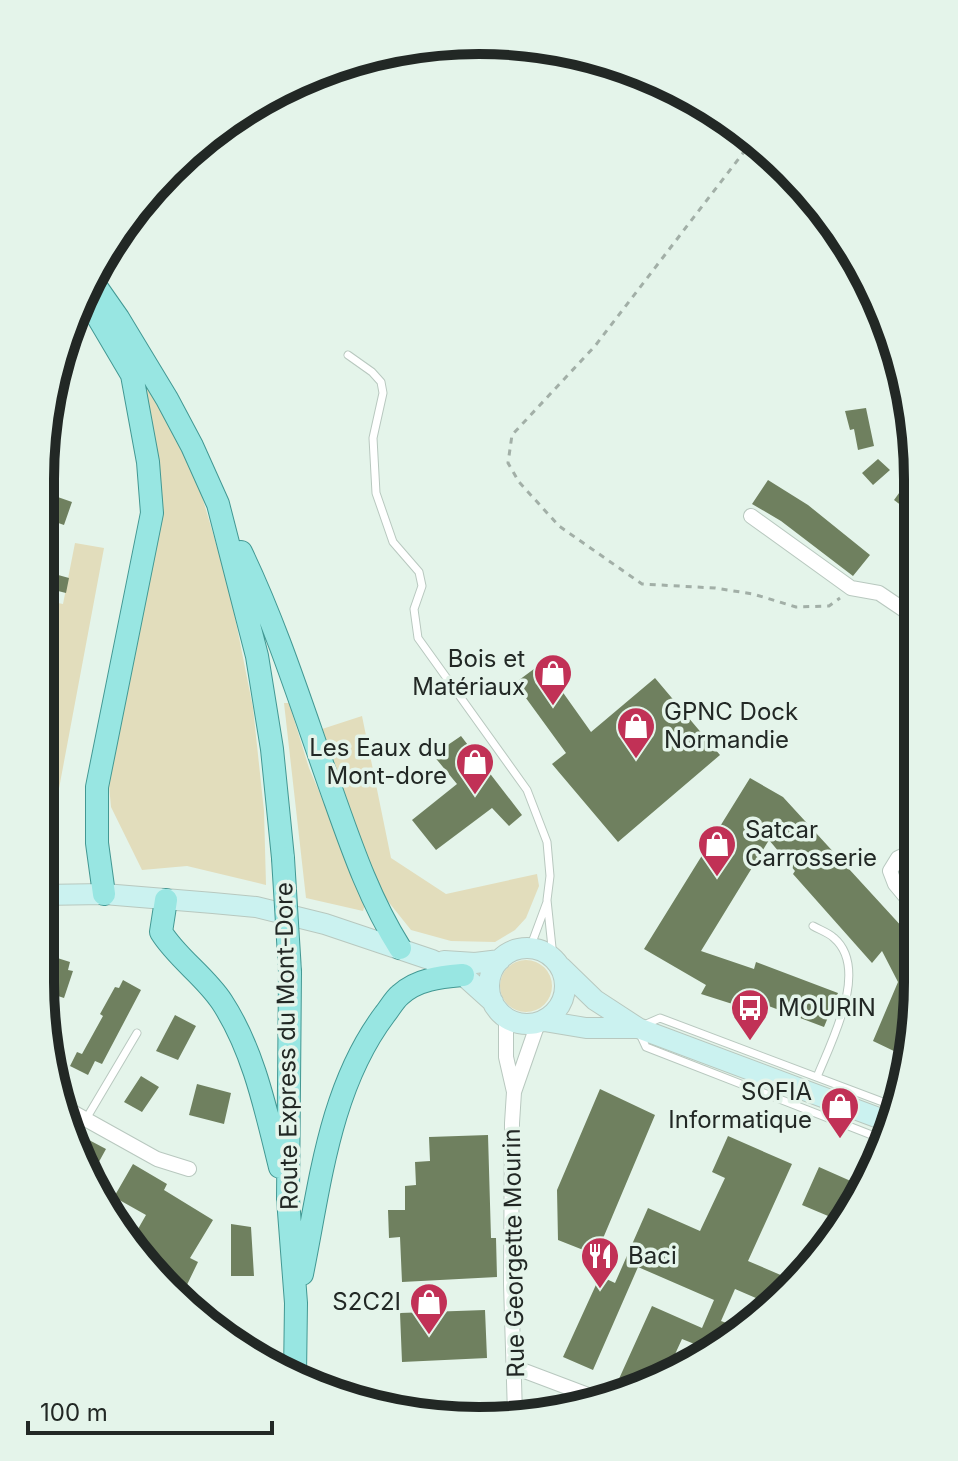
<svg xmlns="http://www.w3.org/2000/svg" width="958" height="1461" font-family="Inter,sans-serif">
	<rect width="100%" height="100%" fill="#e4f4ea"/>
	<path fill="#e2ddbc" d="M148,385L195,473L229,587L253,708L264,811L266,885L187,866L142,870L111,807L107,763L159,526L146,395Z
		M75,543L104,548L49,842L41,841L43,600L63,604Z
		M284,703H289L309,768L366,901L363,911L306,898Z
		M362,716L391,858L446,894L537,874L539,886L526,918L515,930L495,942L451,941L411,930L379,890L319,730Z
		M500 986a26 26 0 1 1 52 0a26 26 0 1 1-52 0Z"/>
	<path fill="#6f805f" d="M866,408L874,446L858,450L854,429L850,430L845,411Z
		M878,459L890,470L873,485L862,473Z
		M768,480L808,505L870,555L853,576L781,521L752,504Z
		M902,489L914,496L906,509L894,500Z
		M52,495L72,502L64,525L44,518Z
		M43,546L58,552L51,573L69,578L66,593L46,588L43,590Z
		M542,663L591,732L655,678L720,755L618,842L552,764L566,753L515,683Z
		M461,736L522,815L509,826L492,808L436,850L412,820L457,784L433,755Z
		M750,778L783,797L915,941L914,1027L910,1038L896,1052L873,1041L898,982L882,951L872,963L793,874L795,871L769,840L701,951L754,969L756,962L838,993L824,1027L750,999L745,1008L701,994L706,985L644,949Z
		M51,956L70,962L68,970L73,971L64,998L58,996L48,1030L41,989Z
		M123,980L141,990L102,1064L95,1061L88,1075L70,1066L77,1052L82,1054L103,1016L100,1014L115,987L119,988Z
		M175,1015L196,1026L178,1060L156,1051Z
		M141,1076L159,1087L142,1112L124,1102Z
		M197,1084L231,1093L224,1124L189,1115Z
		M600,1089L655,1115L596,1255L558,1240L557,1190Z
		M488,1135L491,1238H496L497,1277L402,1282L400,1237L389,1238L388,1210H405V1186L416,1185L415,1162L430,1161L429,1137Z
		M70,1136L86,1145L89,1140L106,1149L95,1169L83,1162Z
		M728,1136L792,1164L748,1261L797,1282L770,1304L735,1289L721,1321L740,1328L712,1351L682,1339L665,1376L635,1388L618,1381L652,1306L702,1328L714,1300L638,1267L593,1370L563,1357L600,1276L615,1283L648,1208L700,1231L725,1178L712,1172Z
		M133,1164L167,1184L164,1190L213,1220L190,1258L198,1262L184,1291L174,1286L173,1289L130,1243L146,1215L114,1197Z
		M819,1167L862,1186L840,1221L802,1205Z
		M231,1224L251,1227L254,1276H231Z
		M485,1310L487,1358L402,1362L400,1313Z"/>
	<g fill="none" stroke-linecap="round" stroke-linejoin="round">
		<g stroke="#b8c8bf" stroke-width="9">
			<path id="lane" d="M348,355L372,372L381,382L383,393L373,438L376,493L393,542L419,572L422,586L414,609L418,638L527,790L547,842L550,876L547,900L553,957
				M813,926C820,930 829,933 834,938C870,969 831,1042 817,1077
				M530,948L547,902
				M644,1025L660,1018L896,1107
				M640,1034L646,1047L887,1141
				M86,1119L137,1033"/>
		</g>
		<g stroke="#b8c8bf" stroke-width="16">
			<path id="street" d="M751,516L851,588L879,593L913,616L916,623
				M915,908L895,884L890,871L898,858L915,850
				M506,1018V1057L514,1092
				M60,1105L157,1159L189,1169
				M514,1367L604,1401
				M515,1414L511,1284L512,1123L514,1092L538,1023"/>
		</g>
		<g stroke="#b8c8bf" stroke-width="22">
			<path id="secondary" d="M41,895L104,894L213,903L256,907L325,924L432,960L463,975L493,1002
				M489 986a38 38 0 1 1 76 0a38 38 0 1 1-76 0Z
				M444,961L475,963L500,960
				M561,967L595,1000L638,1028L892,1123
				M544,1021L586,1028H638"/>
		</g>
		<g stroke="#429893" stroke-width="24">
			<path id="primary" d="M90,278L118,318L167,399L192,446L218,504L257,656L272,749L283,858
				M83,292L132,375L148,462L152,513L97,787V843L104,894
				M241,552C277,627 302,707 330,786C350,842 368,897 400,948
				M166,900L161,932C177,958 205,976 222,1002C254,1051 266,1111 280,1167
				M290,972L288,1199L296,1303L295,1375
				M302,1274C320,1186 329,1088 385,1014C390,1008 394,1000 400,995C417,979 441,977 463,975"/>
		</g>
		<path stroke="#a2afa7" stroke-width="3" stroke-dasharray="6 6" stroke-linecap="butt" d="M753,140L595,346L512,435L508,463L519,482L559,526L642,584L715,588L753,594L796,607L829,606L840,598"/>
		<use href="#lane" stroke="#fff" stroke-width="7"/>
		<use href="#street" stroke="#fff" stroke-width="14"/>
		<use href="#secondary" stroke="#cbf2f0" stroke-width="20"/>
		<use href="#primary" stroke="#98e6e2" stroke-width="22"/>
		<g stroke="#429893" stroke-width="24" stroke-linecap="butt">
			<path id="primary-bridge" d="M283,858L290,972"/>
		</g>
		<use href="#primary-bridge" stroke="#98e6e2" stroke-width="22"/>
	</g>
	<defs>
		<g id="shop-pin" transform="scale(2)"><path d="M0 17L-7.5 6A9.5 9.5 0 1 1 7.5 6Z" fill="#c13156" stroke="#e4f4ea"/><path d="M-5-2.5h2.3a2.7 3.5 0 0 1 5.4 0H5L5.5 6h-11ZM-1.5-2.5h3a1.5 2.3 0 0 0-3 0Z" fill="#fff"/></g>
		<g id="bus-pin" transform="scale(2)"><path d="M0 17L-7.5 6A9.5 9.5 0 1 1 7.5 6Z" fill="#c13156" stroke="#e4f4ea"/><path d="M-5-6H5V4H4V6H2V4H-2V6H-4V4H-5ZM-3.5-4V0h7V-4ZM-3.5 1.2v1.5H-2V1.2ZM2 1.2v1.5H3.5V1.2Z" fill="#fff"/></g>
		<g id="restaurant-pin" transform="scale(2)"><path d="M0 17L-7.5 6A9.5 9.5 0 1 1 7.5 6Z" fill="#c13156" stroke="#e4f4ea"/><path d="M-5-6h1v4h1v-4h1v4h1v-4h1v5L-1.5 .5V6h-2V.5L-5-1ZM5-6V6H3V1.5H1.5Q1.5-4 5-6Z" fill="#fff"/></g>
	</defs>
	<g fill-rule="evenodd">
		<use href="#shop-pin" x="553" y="673"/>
		<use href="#shop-pin" x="636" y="726"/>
		<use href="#shop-pin" x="475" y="762"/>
		<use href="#shop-pin" x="717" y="844"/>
		<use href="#bus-pin" x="750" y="1008"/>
		<use href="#shop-pin" x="840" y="1106"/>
		<use href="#restaurant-pin" x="600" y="1256"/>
		<use href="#shop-pin" x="429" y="1302"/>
	</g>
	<g text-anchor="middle" stroke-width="7" stroke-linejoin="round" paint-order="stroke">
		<g font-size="24" fill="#222825" stroke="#e4f4ea" text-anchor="end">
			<text x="525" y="667">Bois et<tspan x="525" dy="28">Matériaux</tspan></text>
			<text x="664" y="720" text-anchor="start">GPNC Dock<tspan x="664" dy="28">Normandie</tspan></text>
			<text x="447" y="756">Les Eaux du<tspan x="447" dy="28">Mont-dore</tspan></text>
			<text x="745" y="838" text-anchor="start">Satcar<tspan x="745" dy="28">Carrosserie</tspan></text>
			<text x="778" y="1016" text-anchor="start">MOURIN</text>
			<text x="812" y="1100">SOFIA<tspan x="812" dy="28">Informatique</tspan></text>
			<text x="628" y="1264" text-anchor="start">Baci</text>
			<text x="401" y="1310">S2C2I</text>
		</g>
		<g font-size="24" fill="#222825" stroke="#e4f4ea">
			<text transform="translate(287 1046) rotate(-91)" y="8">Route Express du Mont-Dore</text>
			<text transform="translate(514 1253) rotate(-91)" y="8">Rue Georgette Mourin</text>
		</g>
	</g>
	<path d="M0 0H958V1461H0ZM479 54H479A425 425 0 0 1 904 479V982A425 425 0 0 1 479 1407H479A425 425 0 0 1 54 982V479A425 425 0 0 1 479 54Z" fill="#e4f4ea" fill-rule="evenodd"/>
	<path fill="none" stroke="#222825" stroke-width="10" d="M479 54H479A425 425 0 0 1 904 479V982A425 425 0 0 1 479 1407H479A425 425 0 0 1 54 982V479A425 425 0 0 1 479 54Z"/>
	<path d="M28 1421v12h244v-12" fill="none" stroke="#222825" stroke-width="4"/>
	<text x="40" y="1421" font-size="24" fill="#222825" stroke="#e4f4ea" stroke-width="6" paint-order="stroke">100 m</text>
</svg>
